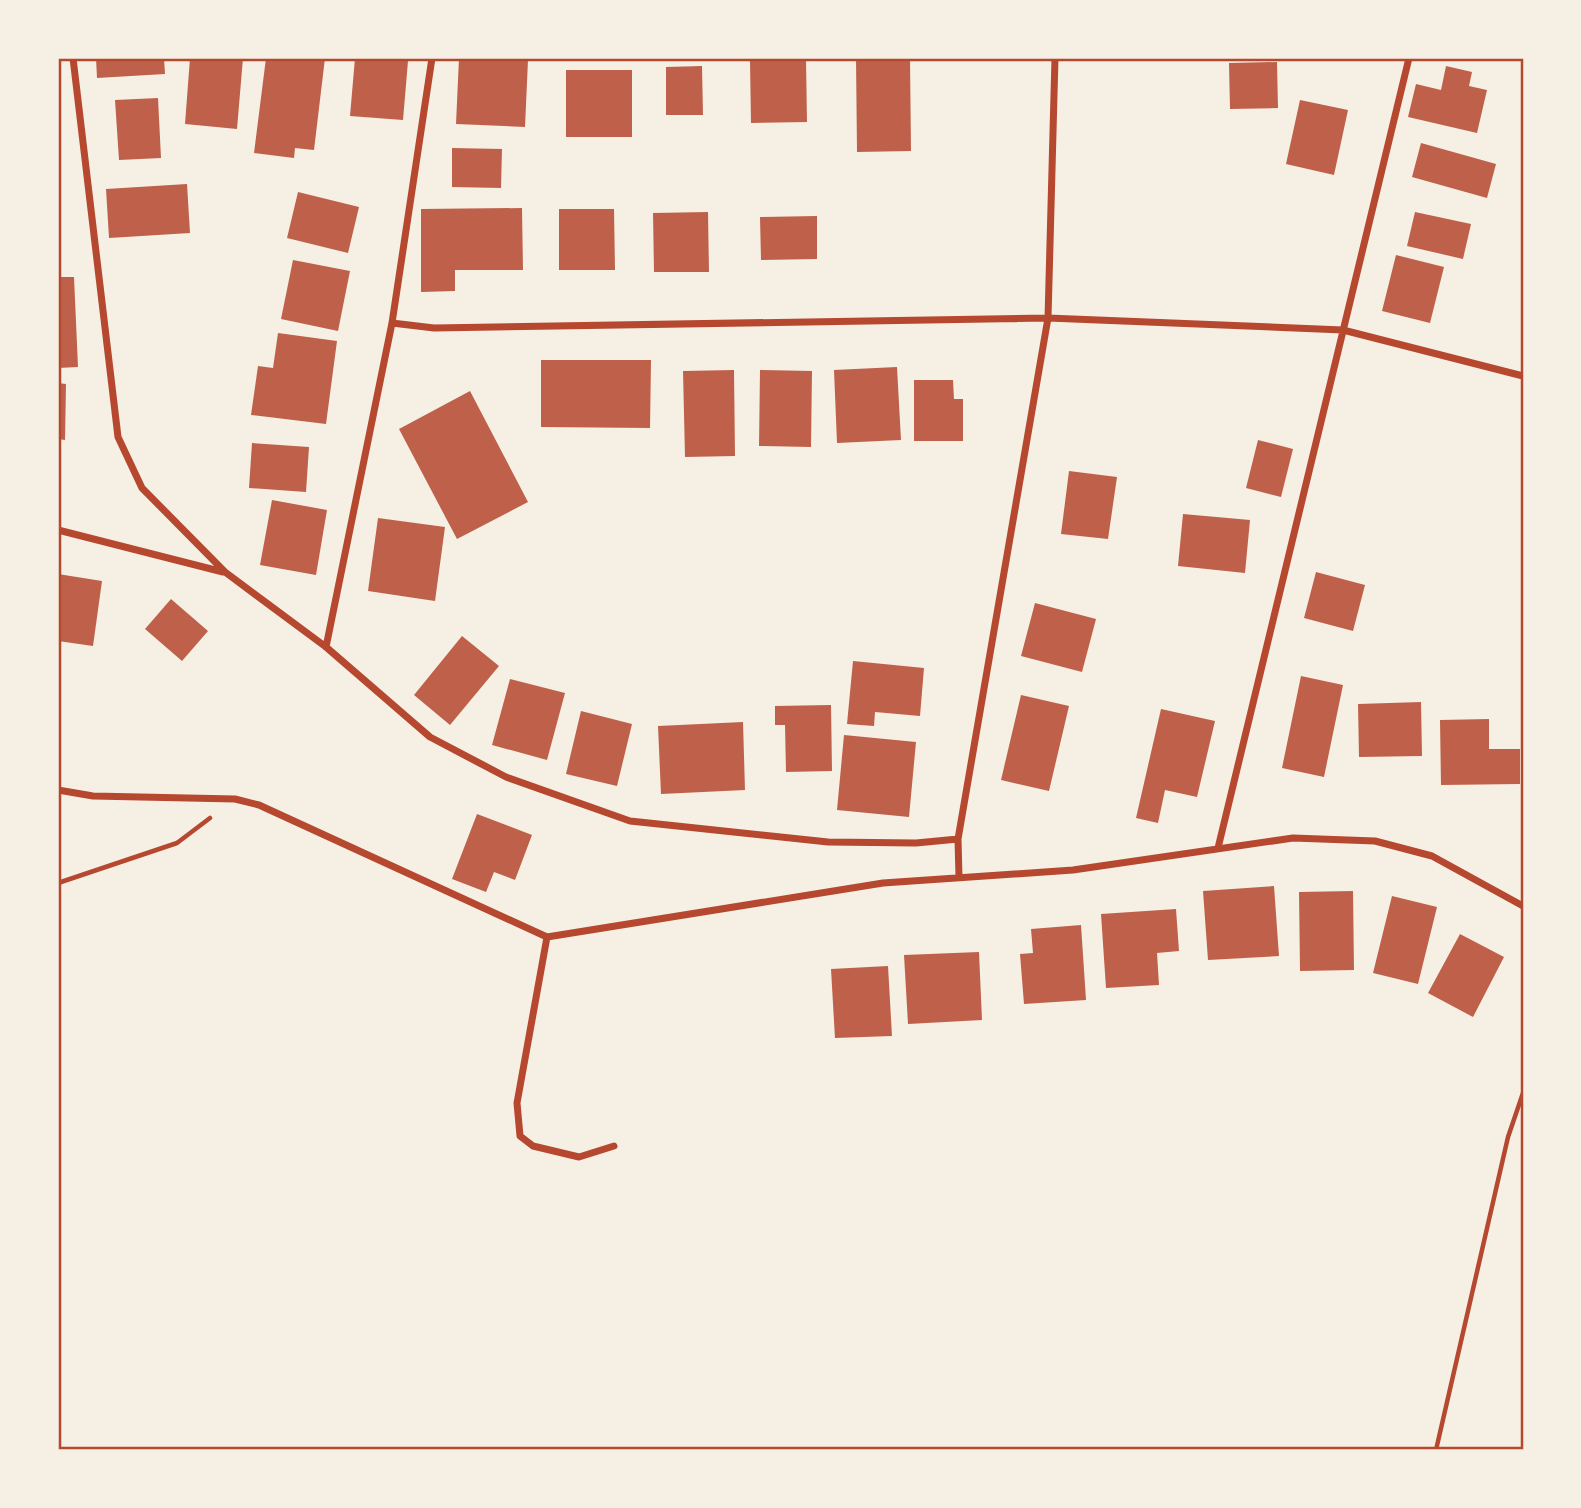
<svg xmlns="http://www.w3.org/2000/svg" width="1581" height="1508" font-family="'Nunito Sans',sans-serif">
	<rect width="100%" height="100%" fill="#f6efe4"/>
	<path fill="#bf614a" d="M96,58H164L165,74L97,78Z
		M190,58H243L237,129L185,124Z
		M266,58H325L314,150L295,148L294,158L254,153Z
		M355,58L408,61L403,120L350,116Z
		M459,58L528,60L525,127L456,124Z
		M856,58H910L911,151L857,152Z
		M806,60L807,122L751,123L750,61Z
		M1277,62L1278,108L1230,109L1229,63Z
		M702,66L703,115H666V67Z
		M1446,66L1472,72L1469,86L1487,90L1477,133L1408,117L1416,84L1441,90Z
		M566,70H632V137H566Z
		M158,98L161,158L119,160L115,100Z
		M1300,100L1348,110L1334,175L1286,164Z
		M1421,143L1496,164L1487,198L1412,177Z
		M452,148L502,149L501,188L452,187Z
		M187,184L190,233L109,238L106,189Z
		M298,192L359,207L348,253L287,238Z
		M522,208L523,270H455V291L421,292V209Z
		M559,209H614L615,270H559Z
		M708,212L709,272H654L653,213Z
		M1415,212L1471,224L1463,259L1407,246Z
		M817,216V259L761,260L760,217Z
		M1396,255L1444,267L1430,323L1382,311Z
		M293,260L350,271L338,331L281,319Z
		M58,277H74L78,367L58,368Z
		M278,333L337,341L326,424L251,415L258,366L273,368Z
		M541,360H651L650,428L541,427Z
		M897,367L901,440L837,443L834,370Z
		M734,370L735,456L685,457L683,371Z
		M760,370L812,371L811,447L759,446Z
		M914,380H953L954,399H963V441H914Z
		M58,383L66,384L65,440L58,439Z
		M470,391L528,502L457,539L399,429Z
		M1258,440L1293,449L1281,497L1246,488Z
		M252,443L309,447L306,492L249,488Z
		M1069,471L1117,477L1108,539L1061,534Z
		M272,500L327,510L316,575L260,565Z
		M1183,514L1250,520L1245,573L1178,566Z
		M378,518L445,527L435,601L368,591Z
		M1316,572L1365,585L1353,631L1304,618Z
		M58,574L102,581L93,646L58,641Z
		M171,599L208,631L182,661L145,629Z
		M1035,603L1096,619L1082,672L1021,656Z
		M462,636L499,666L450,725L414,695Z
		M853,661L924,668L920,716L875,712L874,726L847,724Z
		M1301,676L1343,685L1324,777L1282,768Z
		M510,679L565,693L547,760L492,745Z
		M1021,695L1069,706L1049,791L1001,780Z
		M1421,702L1422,756L1359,757L1358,704Z
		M831,705L832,771L786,772L785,725H775V706Z
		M1161,709L1215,721L1197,797L1165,790L1158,823L1136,818Z
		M581,711L632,724L617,786L566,774Z
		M1489,719V749H1520V784L1441,785L1440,720Z
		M743,722L745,790L661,794L658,726Z
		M844,735L916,742L909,817L837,810Z
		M477,814L532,835L515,880L494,872L486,892L452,879Z
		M1274,886L1279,956L1208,960L1203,891Z
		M1353,891L1354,970L1300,971L1299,892Z
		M1392,896L1437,907L1418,984L1373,973Z
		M1176,909L1179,951L1157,953L1159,985L1106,988L1101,914Z
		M1081,925L1086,1000L1024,1004L1020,954L1033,953L1031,929Z
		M1460,934L1504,957L1473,1017L1428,993Z
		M979,952L982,1020L908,1024L904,955Z
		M888,966L892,1036L835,1038L831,969Z"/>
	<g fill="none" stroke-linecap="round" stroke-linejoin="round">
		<path stroke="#b5482f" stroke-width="4.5" d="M58,883L177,843L210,818
			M1436,1450L1508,1137L1523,1093"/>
		<path stroke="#b5482f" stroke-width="7" d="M73,58L118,437L142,488L225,572L326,647L430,737L506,777L630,821L828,842L916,843L958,839L1048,318L1055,58
			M392,323L434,328L1048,318L1343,330L1523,376
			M58,530L223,572
			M326,647L392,323L432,58
			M58,790L93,796L235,799L259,805L547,937L883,883L1073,870L1293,838L1375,841L1432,856L1523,906
			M958,839L959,877
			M1218,848L1409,58
			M547,937L517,1103L520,1136L533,1146L579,1157L614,1146"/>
	</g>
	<rect width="1581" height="1508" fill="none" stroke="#f6efe4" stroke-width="119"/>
	<rect x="60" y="60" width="1462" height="1388" fill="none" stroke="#b5482f" stroke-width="2.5"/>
</svg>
